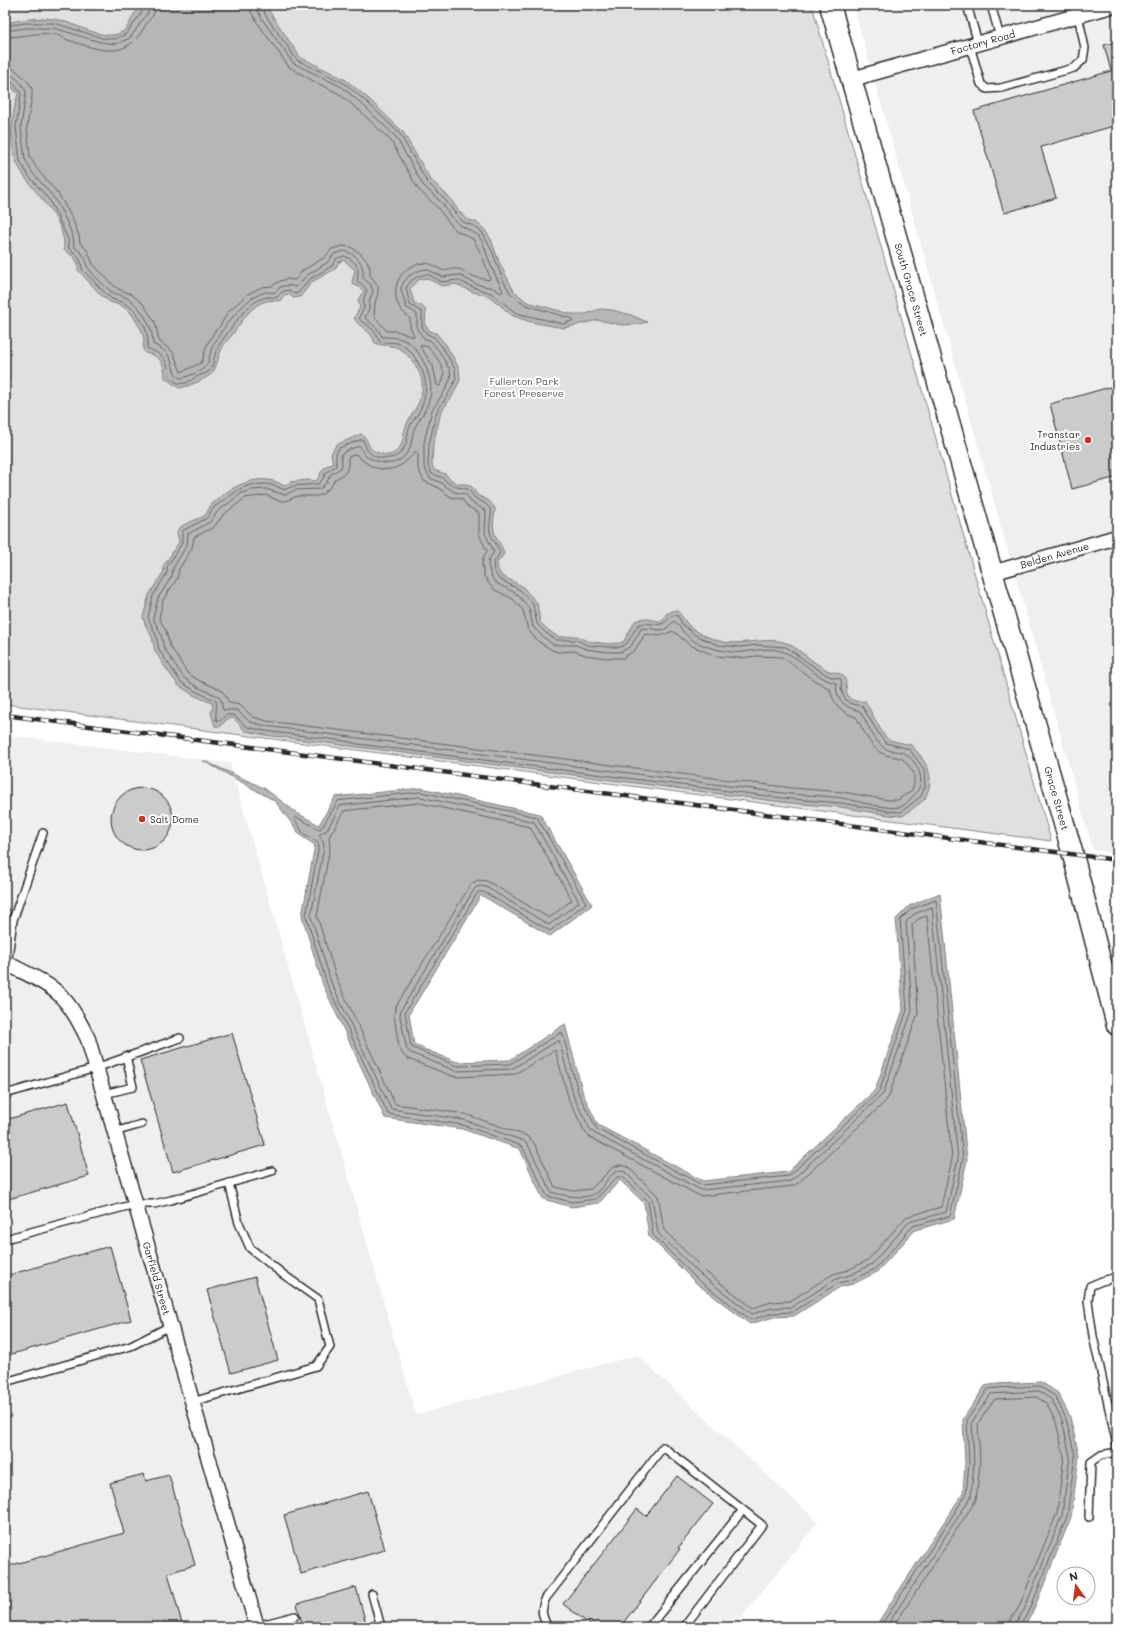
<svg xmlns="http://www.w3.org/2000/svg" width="1122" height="1632" font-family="Mali,sans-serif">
	<rect width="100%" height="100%" fill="#fff"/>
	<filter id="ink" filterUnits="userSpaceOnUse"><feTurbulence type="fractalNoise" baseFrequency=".025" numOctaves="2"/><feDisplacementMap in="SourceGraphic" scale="8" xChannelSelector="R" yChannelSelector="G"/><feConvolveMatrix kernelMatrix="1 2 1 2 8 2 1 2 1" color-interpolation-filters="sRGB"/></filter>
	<g filter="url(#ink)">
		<path fill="#efefef" d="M853,5H1117V853L1093,850Z
			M5,735L230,763L416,1415L637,1355L818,1522L734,1627H5Z"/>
		<path fill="#e0e0e0" stroke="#868686" d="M5,5H812L1051,841L5,704Z"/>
		<path fill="#b6b6b6" stroke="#7e7e7e" d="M142,5H265L300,57L346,80L370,100L403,132L430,179L450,198L458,210L466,219L476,222L484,229L491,239L499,262L514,291L527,302L571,314H586L600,309L612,310L631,315L647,322L639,324L622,325L598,320L564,328L531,322L513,316L489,296L473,292L456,284L442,286L426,278L418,280L410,289L414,303L420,305L426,310L425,325L430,331L436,333L446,345L459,368L460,380L452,397L441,412L433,444L432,465L434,470L445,474L450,479L458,484H466L472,487L477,495L489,501L495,508C495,516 492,523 494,530C495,539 502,544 504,554L497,563L498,570L502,576L522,586L537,603L540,622L548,630L558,637L577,636L587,641L609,644L620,643L624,641L635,621L644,618L658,621L663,620L666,614L675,610C681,613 681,616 685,621C692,631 707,637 719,641C739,647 771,635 789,644C802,651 813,663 827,670C832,673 840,672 843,676C850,683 841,698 856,701C858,702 862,701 865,701L883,734L889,740L911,745L920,755L928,768L930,778L929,788L925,799L903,816L888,815L840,807L790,803L265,735L245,731L234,718L227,719L220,727L215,726L211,713L213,707L212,703L193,695L178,685L165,667L155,651L152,637L145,624L143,617L149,595L164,571L163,567L179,542C179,539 177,535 177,532C178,524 199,520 205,515C208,512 209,507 212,504C229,487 261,470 284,486L290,482L308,480L316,481L320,476L321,472L326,466L333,464L331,454L336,445L361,434C368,439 367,443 371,449C374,452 384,455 388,455C392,455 398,451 400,447C404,440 403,433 406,426C412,410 424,403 422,382C421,371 411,358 403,351C396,344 384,347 375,343C370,328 361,330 354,318L360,307L358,300L364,291L359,287L354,285L352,282L355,270L344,260L339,262L335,269L312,282L300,297L293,298L289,294L284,295L280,301C276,301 271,300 267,301C251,304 241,323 232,335C227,341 223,345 220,353C217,360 217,369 210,375C204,380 187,387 179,388L165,378C165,364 160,355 145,353L143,349L144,339L141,329L131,313L122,306L110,302L101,295L78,270V264L74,257L64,250C66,214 30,193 17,163C8,144 12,113 18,94L5,81V23C22,20 37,17 54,19C72,21 105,43 122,32C129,28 130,20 134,14C137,11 140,8 142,5Z
			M202,760L264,788L297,813L319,825L335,797L421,788L540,814L592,905L550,936L481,895L409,1014L414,1045L457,1062L510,1060L565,1024L583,1094L598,1125L703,1181L788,1172L875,1090L903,1010L896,919L909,906L940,893L967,1160L954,1219L915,1230L877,1272L853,1284L840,1287L794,1316L774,1317L750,1324L696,1283L649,1236L644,1203L620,1180L599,1203L572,1207L543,1199L520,1149L462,1129L385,1118L323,985L302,916L315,845L301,836L275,801Z
			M1041,1382L1058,1393L1070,1417L1079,1456L1071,1517L1032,1614L1023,1627H875L963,1493L965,1463L963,1419L985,1386L995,1384Z"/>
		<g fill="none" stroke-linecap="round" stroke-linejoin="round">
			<path stroke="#636363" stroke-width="1" d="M5,26L25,23H54L102,38L115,39L126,34L144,9L145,5
				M5,31L26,28H54L100,42L116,44L130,38L149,11L150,5
				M5,37C22,37 37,32 54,34C59,35 63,38 68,40C99,50 126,62 145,26C149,18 156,15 156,5
				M5,67L12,68L17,71L29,83L32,89V96L27,127L30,157L37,169L59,195L72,218L79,236L80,243L87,250L93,264L112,284L118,289L131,294L143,304L155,322L159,341L173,352L181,372L201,363L203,359L206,347L214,332L220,326L228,312L248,294L262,287L272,286L280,281L287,279L295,280L303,270L324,258L332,249L342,246L351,247L360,253L367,261L370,268V275L378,286V293L375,303L374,316L387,331H397L413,337L414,335L410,327V318C385,302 394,265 425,263C432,263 436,268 442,270C447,272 452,268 457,269C462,269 464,272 468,274C474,277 482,279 489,280L490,278L482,255L473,239L455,230L446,219L438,208L418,189L391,141L360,111L338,93L315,82L289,67L257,22L251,12L250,5
				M5,73C14,74 23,84 26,92L21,127L25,159L32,172L55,199L66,220L73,237L74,247C79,250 83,254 86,260C87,262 86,264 87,266C90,272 101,282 106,287C112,294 119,294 127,298C142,307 153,327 153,344C158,347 165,350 168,355C173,361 173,376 180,378C183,379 201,371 204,368C210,363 209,354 212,348C220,331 237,309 252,298C256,296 262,293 266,292C269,292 273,293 275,292C277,291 278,289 279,288C285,284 291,286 297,287L306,276L328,262L334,254L344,251C359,255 364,264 363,278L371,285L373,291L369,302V309L365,318L378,329L382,337C391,337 398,337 406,341C422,350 434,380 430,397C427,409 421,417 415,427C411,435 413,445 407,453C398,466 385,465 372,459C369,458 366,457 364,454C362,452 362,449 360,446L350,449L341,454L342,464L341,468L330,475L327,482L320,489L295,490L285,495L266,489L251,490L242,493L218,511L210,522L188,534L187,545L173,568L172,576L158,598L153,618L161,634L164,648L184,678L197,687L218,696L221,700L223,710H237L250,722L266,726L791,794C808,795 826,796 843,798C856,801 888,810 900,807C904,806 907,802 910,799C923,788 924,777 914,762C902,746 893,755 883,747C872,738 867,722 860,711C850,709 840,704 837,693C836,690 837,686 836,683C815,679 804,659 784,652C772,647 756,650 744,652C730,654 702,647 691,639C684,634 679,626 674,621C671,623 669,626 667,628C658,633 650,626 641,629L631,646L621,652H608L586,649L576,645H554L543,637L533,627L529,608L517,594L498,584L494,581L490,573L488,564L489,559L494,552L485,533L486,511L471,502L466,494L454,492L440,482L430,478L424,467V442L432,410L444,392L451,378L450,370L439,351L431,341L424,338L417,329V314L406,307L401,289C404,277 414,271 426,269L443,277L459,275L476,284L493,288L501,293L503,291L491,266L483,243L478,235L460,225L450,216L443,204L423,185L396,137L364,106L342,87L293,63L262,19L257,10L256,5
				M5,78L10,80L21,93L16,127L20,161L28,175L50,201L68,239L69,249L77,255L81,262L82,269L104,292L112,299L124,303L134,310L145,327L148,339L147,348C163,355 168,359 169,376C180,388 185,384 196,377C200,375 205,374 208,372C214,367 213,359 216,352C219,344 224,338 229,331C238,319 251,299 268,297C271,297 274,298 277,297L282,292L288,290L295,294L298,293L310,279L332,266L337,258L344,256C357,261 360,268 357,281L362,284L367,290L363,301L364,308L359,317L361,321L369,326L375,332L379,341C387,344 397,340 405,347C410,350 414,356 417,361C428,378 428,392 420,410C417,416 413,420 410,426C407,433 408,442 403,450C396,461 376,461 368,451C366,449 365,444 363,440H360L339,448L336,454V466L325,473L324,478L318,484L293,486L284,490L276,486L266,484L250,485L240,489L214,507L207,518L182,531V543L167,567V573L153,596L148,618L156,635L159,650L181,682L195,691L216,701C218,708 214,714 217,721H220L226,715H234L247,727L265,731L345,741L358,744L791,799L841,803L888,811L901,812L921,796L925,787L924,769L909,749L886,743L880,736L862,706C853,704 845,704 842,692C840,688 842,684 841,679L831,677L820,671L786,647L756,645L741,647L718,645L695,635L682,624L678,616L674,615C668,617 667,623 661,624C653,626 648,621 638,625L627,643L621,647H608L587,645L576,640H556L546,633L537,624L533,604L520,590L499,579L494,571L493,564L500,553C498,545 492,540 490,532C488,524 492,517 491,510L486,504L475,498L469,490L464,488L456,487L448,483L443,478L432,474L428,466L429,444L437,411L448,395L456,379L455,369L443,348L434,337L427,334L422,327V312L410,305L406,288C411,279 417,276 427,274L442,282L457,280L475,288L491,293L516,313L563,324L572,321L573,319L526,305L511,294L503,280L492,251L482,232L474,226L463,222L455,213L446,201L427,182L400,134L368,103L344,83L297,60L266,16L261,5
				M421,345L428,347C438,359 450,372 440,386L437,385L433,366L421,348Z
				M415,452L418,454V469L424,481L437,487L451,497L462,499L467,506L479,513V534L487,551L483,558L482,565L484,576L490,585L495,590L513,599L523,610L528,630L539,642L552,650L558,652L575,651L585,655L607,658H623L635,650L645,634L660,636L673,631L690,645L716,656L740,658L757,656L782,657L814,680L830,689C833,704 842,713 856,717C863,728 869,746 881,753C888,757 896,756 903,759L914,773V784L912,790L898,800H889L842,792L792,788L267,721L253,717L240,705L229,703L225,695L221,690L200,681L188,674L170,646L166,631L159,618L163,600L177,579L179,569L192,548L194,537L214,527L223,515L245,498L266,495L279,501H285L298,496H317L323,494L332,485L335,479L341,476L346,472L348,466V457L356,454C361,460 365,462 371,466C390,474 403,467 415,452Z
				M421,792L537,817L586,903L550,931L484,892H478L405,1012L411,1047L457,1066L510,1064L562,1032L579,1095L597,1129L702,1185L789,1176L879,1092L907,1010L900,920L911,909L936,900L963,1159L950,1216L913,1226L875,1269L852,1280L838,1283L793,1312L773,1313L751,1320L698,1280L653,1235L648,1201L623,1177H617L596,1199L572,1202L547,1196L522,1146L463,1125L388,1114L327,984L306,916L319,845L317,842L303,833L294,818L296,817L317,828L320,829L323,826L338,801Z
				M420,797L534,822L579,902L549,925L486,887L480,886L475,888L401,1010L400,1016L407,1050L411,1053L456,1071L510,1069L515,1067L559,1040L574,1098L590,1129L594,1133L701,1190L791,1181L883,1094L912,1011L906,922L914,914L932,907L958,1159L946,1212L909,1222L872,1264L850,1275L836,1279L792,1307L772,1308L752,1314L702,1276L658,1233L652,1199L625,1172C610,1166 605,1189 594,1194C583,1200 562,1195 551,1192L528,1145L524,1141L464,1120L391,1109L331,982L311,916L324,847L323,841L319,835L327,830L340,806Z
				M420,803L530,827L572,900L549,918L487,881L478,880L471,884L395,1008L394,1016L399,1047L403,1055L408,1059L452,1076L458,1077L515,1074L555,1050L569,1100L585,1132L591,1138L700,1196L793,1186L798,1183L885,1102L889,1096L918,1013L912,925L918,919L927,916L952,1159L941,1207L906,1217L868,1260L848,1270L833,1274L790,1301L771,1302L753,1308L706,1272L664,1230L658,1196L628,1167L621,1165L613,1167L591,1189L573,1191L555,1187L534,1143L527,1136L465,1114L395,1104L337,980L317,916L330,848L329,837L344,811Z
				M880,1627L966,1495L969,1463L967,1420L988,1389L996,1388L1039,1386L1055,1396L1066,1419L1075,1456L1067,1516L1029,1612L1021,1623L1020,1627
				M886,1627L971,1497L974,1464L972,1422L991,1394L1038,1391L1051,1399L1062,1420L1070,1456L1062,1515L1024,1610L1016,1622L1015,1627
				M893,1627L976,1500L980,1464L978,1423L995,1399L1036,1397L1046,1403L1056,1422L1064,1456L1057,1513L1019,1607L1011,1619L1009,1627"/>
		</g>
		<path fill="#cbcbcb" stroke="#2b2b2b" d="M1117,42V125L1041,147L1056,198L1004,213L974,111L1111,71L1104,45Z
			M1117,385V477L1072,489L1050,404Z
			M111 819a31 31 0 1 1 62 0a31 31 0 1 1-62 0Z
			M232,1033L265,1145L173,1172L140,1060Z
			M68,1102L89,1176L5,1200V1120Z
			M110,1246L131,1320L5,1356V1276Z
			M255,1277L278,1360L231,1373L207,1290Z
			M144,1474L146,1481L169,1475L195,1565L168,1573L183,1627H5V1567L124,1533L110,1483Z
			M677,1476L713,1504L678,1548L680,1549L620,1627H593L563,1604L637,1509L646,1516Z
			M368,1491L385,1550L301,1574L284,1515Z
			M356,1587L367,1627H303L297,1604Z"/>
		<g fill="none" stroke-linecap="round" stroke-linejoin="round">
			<g stroke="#2b2b2b" stroke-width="10">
				<path id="lane" d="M967,5L978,43
					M991,5L1000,37
					M970,46L981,84L987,89L1001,88L1074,68L1083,60L1085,48L1078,15
					M7,965L13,920L43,833
					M5,1094L96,1068L180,1038
					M104,1094L133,1087L126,1056
					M114,1132L142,1124
					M5,1239L135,1204H154L171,1200L272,1171
					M1117,1277L1102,1281L1090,1286L1088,1301L1093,1336L1117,1445
					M5,1382L131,1346L170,1326
					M192,1402L316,1366L330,1347L318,1299L284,1275L250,1248L239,1223L229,1183
					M1089,1517L1091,1462L1101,1455L1117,1452
					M372,1594L381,1627
					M257,1626L295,1616
					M548,1627C542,1617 540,1609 546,1598L663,1447L743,1510
					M649,1627L743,1510L762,1525L684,1627"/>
			</g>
			<g stroke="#2b2b2b" stroke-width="17">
				<g id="street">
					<path id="s1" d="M852,79L1115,5"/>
					<path id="s2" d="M992,573L1117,537"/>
					<path id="s3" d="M8,964C25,973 45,981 59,994C72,1007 80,1023 88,1039L257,1627"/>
				</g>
			</g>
			<g stroke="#2b2b2b" stroke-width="23">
				<g id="secondary">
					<path id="s4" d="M830,5L1073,855L1117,1025"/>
				</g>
			</g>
			<use href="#lane" stroke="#fff" stroke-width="7"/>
			<use href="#street" stroke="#fff" stroke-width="14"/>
			<use href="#secondary" stroke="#fff" stroke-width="20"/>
			<g stroke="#2b2b2b" stroke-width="4.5">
				<path id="rail" d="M5,715L1117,860"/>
			</g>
			<use href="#rail" stroke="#fff" stroke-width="3" stroke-dasharray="9" stroke-linecap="butt"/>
		</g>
	</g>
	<g fill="#c8321e" stroke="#fff" stroke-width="1.5">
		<circle cx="1088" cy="440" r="4"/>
		<circle cx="142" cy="819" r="4"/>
	</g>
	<g text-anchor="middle" stroke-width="4" stroke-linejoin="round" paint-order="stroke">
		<g font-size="10" fill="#2b2b2b" stroke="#fff">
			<text dy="4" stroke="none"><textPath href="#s1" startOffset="136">Factory Road</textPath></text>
			<text dy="4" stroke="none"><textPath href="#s4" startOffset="296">South Grace Street</textPath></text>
			<text dy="4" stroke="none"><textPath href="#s2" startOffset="65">Belden Avenue</textPath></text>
			<text dy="4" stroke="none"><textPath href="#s4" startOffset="825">Grace Street</textPath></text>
			<text dy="4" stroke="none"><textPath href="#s3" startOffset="362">Garfield Street</textPath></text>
		</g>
		<g font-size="10" fill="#585858" stroke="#fff">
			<text x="524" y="385">Fullerton Park<tspan x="524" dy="12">Forest Preserve</tspan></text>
		</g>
		<g font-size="10" fill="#2b2b2b" stroke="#fff" text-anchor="end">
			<text x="1080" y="438">Transtar<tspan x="1080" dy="12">Industries</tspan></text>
			<text x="150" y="823" text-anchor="start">Salt Dome</text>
		</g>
	</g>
	<rect width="1122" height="1632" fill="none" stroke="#fff" stroke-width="20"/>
	<rect x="10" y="10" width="1102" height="1612" fill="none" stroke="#2b2b2b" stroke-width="1.5" filter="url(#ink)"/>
	<g transform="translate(1076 1586) rotate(346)"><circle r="19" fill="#ffffff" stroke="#aaaaaa"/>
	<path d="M0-3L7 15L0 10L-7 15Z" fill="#c8321e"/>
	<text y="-6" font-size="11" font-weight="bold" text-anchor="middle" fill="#2b2b2b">N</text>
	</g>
</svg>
